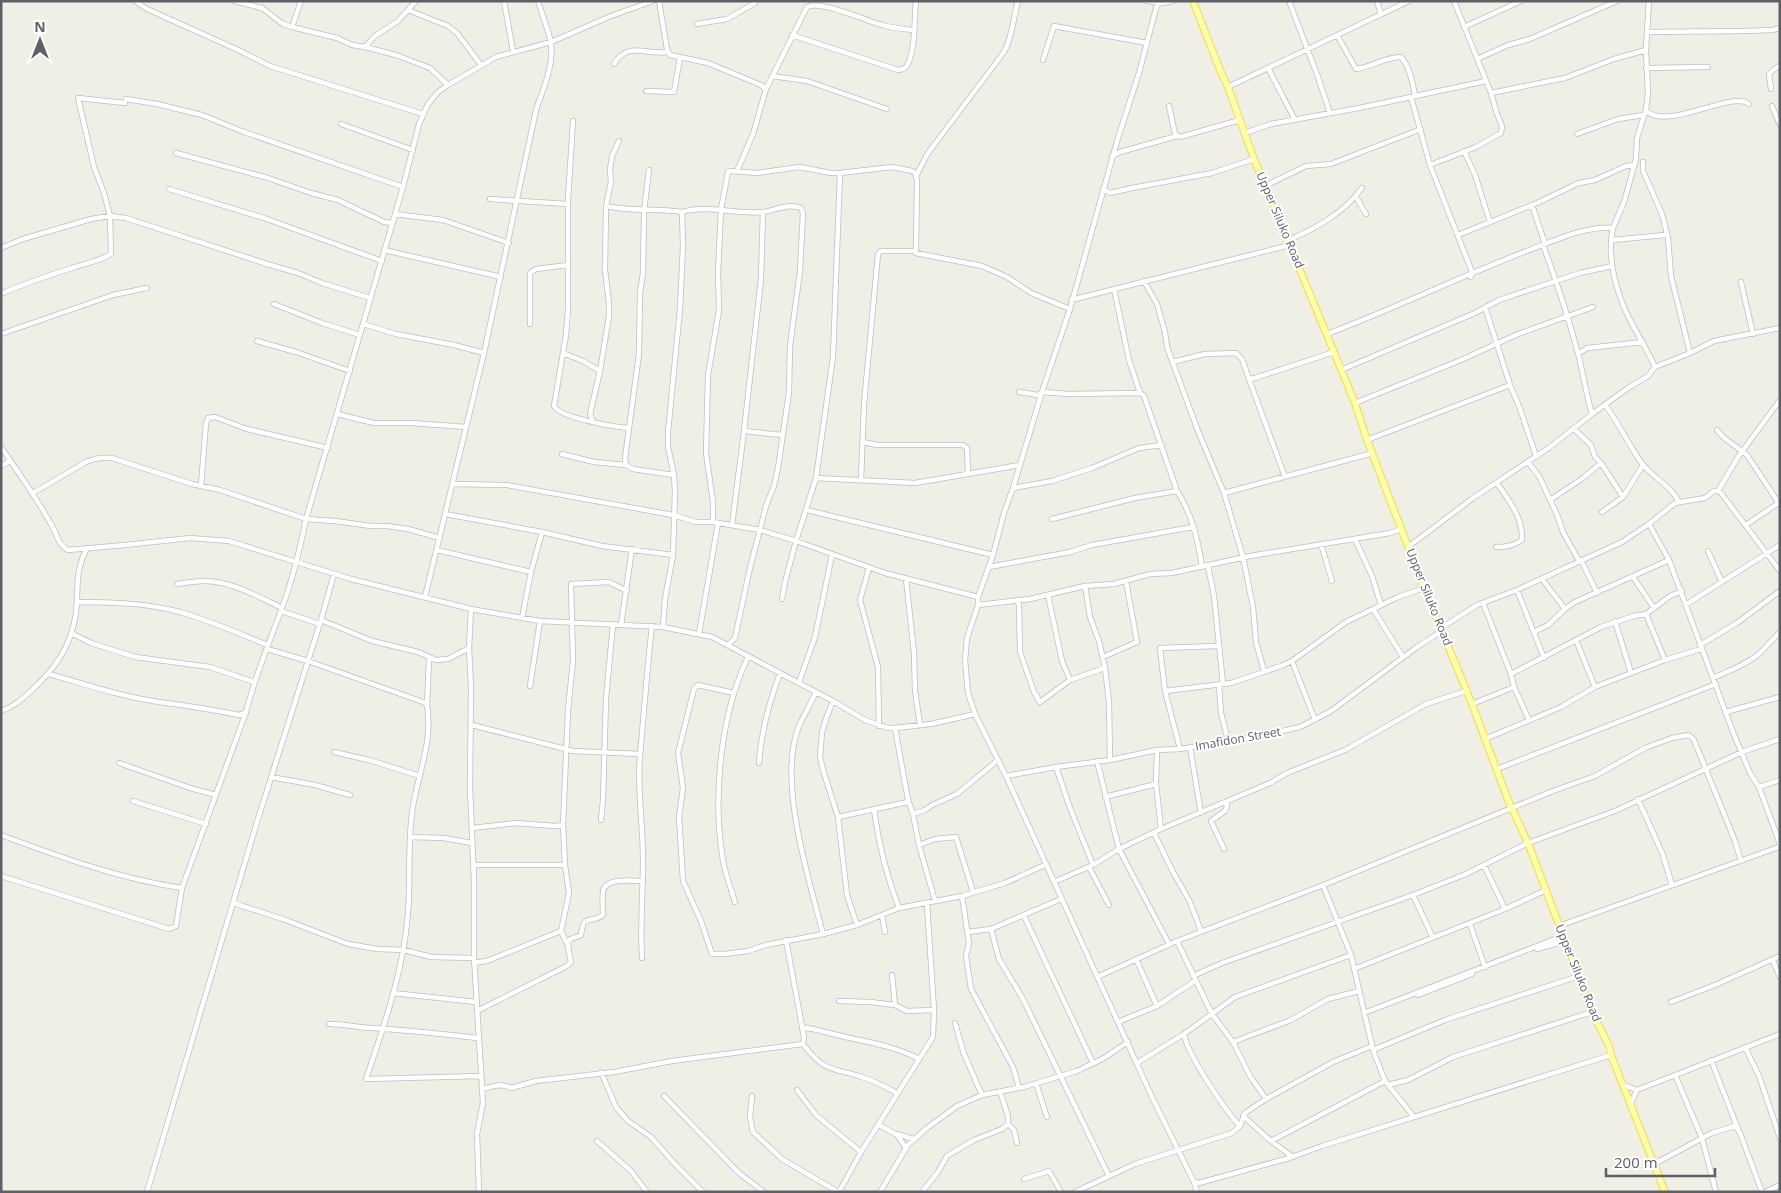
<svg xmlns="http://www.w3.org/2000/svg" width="1781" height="1193" font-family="'Open Sans',sans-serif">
	<rect width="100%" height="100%" fill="#f0efe6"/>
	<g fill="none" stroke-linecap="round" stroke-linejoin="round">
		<g stroke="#bdbec4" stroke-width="6">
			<path id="minor" d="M135,1L147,9L236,49L270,66L423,114
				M234,1L262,8L283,24L292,27L337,38L352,45L365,47
				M416,1L398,21L375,36L365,47L396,55L430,68L448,85
				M504,1L513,51
				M659,1L667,49L670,55L708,63L761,85L766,89L753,134L737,171
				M1146,1L1157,2
				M1158,1L1139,73L1118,138L1070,309L1042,392L1013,488L1004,513L993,555L978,597V605L967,638L965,660L968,693L975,714L1006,776L1152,1097L1194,1182L1199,1183L1289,1158L1322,1146L1611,1055
				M1289,1L1318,77L1330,113
				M1377,1L1381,14
				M1157,4L1173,1
				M408,10L448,26L457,33L481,65
				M697,24L727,19L755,3
				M292,27L301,1
				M1464,27L1521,1
				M1648,32L1744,31L1772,30L1780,28
				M792,35L898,70C902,69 903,70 906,67C916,52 914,19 916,1
				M1337,35L1356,69C1372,67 1385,57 1401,57C1410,67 1413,83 1415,96
				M1477,59L1508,45L1530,39L1617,1
				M1043,60L1054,26L1147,43
				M614,64C629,40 646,56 668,52
				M1268,68L1295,120
				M1646,68L1708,67
				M772,76L807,81L887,109
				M1228,87L1409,1
				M766,89L807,7C822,0 866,21 882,25C892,28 903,29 913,30
				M1771,89L1769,74L1774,69L1780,66
				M646,91L674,92L680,58
				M1491,93L1565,78L1614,59L1646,50
				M1411,97L1430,165L1472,272L1471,277
				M126,99L157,104L202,115L244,132L403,187
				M1169,106L1175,134L1180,137L1240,120
				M1772,106L1780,125
				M1646,111C1669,131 1732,90 1749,104
				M573,121L568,199V311L566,335L554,406C560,418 615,427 629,428
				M341,124L413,150
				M1245,133L1271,124L1364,107L1486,81
				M1577,134L1618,119L1644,115
				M1464,151L1475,175L1490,222
				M176,153L268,178L311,193L338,200L384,222L393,223
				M1112,156L1120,152L1177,136
				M1643,162V171L1662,214L1668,238L1671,276L1690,353
				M1430,165L1476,147L1501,133L1502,126L1497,114L1491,93L1454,1
				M649,170L644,211L643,273L640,293L639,354L625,458L626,465L633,469L674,475
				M916,176L928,153L1004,52C1013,36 1013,18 1018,1
				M1265,186L1306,166L1331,164L1421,129
				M169,189L264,218L382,261
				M1103,189L1110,193L1132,188L1212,173L1254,159
				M1356,197L1366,214
				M490,199L568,204
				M1532,205L1545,244
				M606,206C633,212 655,208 682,212
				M395,214L443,220L509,243
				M1613,228L1624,202L1636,159L1637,138L1646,110L1648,93L1646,50L1649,1
				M1458,235L1537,203L1579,183L1595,180L1626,166L1634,165
				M1289,240C1316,228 1344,213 1362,188
				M1612,240L1665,235
				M1543,245C1556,280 1568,316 1578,353C1583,373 1586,394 1592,414
				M1,248L23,239L91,219L110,216L126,218L267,264L298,273L322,283L370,298
				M384,250L501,277
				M1144,281L1157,304L1165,332L1167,347L1198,431L1224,493L1243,557L1253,607L1256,642L1264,671
				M1741,282L1753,334
				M1114,289L1129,360L1140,393
				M1,294C25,283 50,275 75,267C88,263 99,261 111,254L110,216L104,193L94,167L78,98L125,103
				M1071,300L1290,245
				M274,304L322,323L360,335
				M363,324L396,334L454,345L484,353
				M530,324V273L536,269L568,265
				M1,334L113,295L147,288
				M1327,334C1396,308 1463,275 1532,249C1558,239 1586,226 1613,228C1606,258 1617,295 1631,322C1639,337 1648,351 1655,367
				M257,341L296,352L350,371
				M563,353L583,361L600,371
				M1578,354L1587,348L1643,342
				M1172,362L1205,354L1236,353L1242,359L1249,379L1255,378L1334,352
				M1341,370L1475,313L1499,300L1580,273L1612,266
				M1249,379L1285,477
				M1510,385L1519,406L1536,456
				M1019,392L1038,395L1042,392L1069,394L1140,393L1144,396L1177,491C1192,514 1198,540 1202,567
				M1355,403L1461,360L1518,334L1593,307
				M1605,405C1619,423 1628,444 1641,462C1652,478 1670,484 1679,502
				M337,414L374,423H412L466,427
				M593,421L590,414L600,371L609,316V303L605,270L606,206L611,182L610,170L612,156L619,141
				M1574,429L1591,445L1595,457L1601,463L1623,497
				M1717,430L1723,437L1747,455L1778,502
				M744,431L782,435
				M1367,440L1510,385L1485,307
				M863,442L877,445H963L967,448L968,474
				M1,447C18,472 36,497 51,524C56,532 58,545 68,550L125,545L190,538L229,541L351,579L471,609L540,621L663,627L712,637L833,701L865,720L888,728H895L931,724L975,714
				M562,454L594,462L626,465
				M1528,462L1539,476L1558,517L1563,532L1579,561
				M1,466L10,461
				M816,478L915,483L1020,465
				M861,480L864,404L878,254L881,251H915
				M453,484L507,485L673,515L696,522H713L760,530L796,541L885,573L978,597
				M201,486L206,423L208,418L215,417L247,429L328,448
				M1013,488L1052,481L1092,468L1139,448L1162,445
				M1718,491L1721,493L1780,571
				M33,493L86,462C95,458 102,457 112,458L192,484L220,490L306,519L335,521L371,526H387L408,529L440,538
				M1224,493L1373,453
				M1550,500L1583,478L1601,463
				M807,510L993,555
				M1602,512L1623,497L1643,465
				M445,514L542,532L602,546L673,555
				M1052,519L1135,498L1177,491
				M713,522V502L706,453L708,375L719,310L718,272L721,209L728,172L731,171L757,173L799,167L831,173H840L892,167L912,171L915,173L917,180L916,253L982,266L1007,277L1031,293L1070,309
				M1649,524L1669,560L1733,732L1750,773L1759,787L1780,844
				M732,525L744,431L761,279L763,212
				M1746,525L1780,502
				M1355,539L1372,576L1381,605
				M1321,544L1332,581
				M1408,547L1473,498L1550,447L1592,414L1628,388L1648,376L1655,367L1690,353L1714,341L1780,328
				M1496,547C1506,547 1513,546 1522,540C1523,517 1509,501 1497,483
				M437,550L531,572
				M1708,551L1722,582
				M1581,560L1597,593
				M1208,566L1214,596L1223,684
				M989,567L1070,552L1092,545L1193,527
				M869,568L860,600L878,667L879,726
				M1633,577L1654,608
				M906,579L914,653L915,691L920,725
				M1542,579L1565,609
				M177,584C186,583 195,581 205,581C231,581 259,597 282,608
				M1085,586L1090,617L1099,641L1105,668L1109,702L1110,760
				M1517,590L1544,658
				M1048,595L1062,661L1070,680
				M425,597L484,353L536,110C543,89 554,66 551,44C549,30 542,15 538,1
				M782,599L785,582L796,541L816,478L833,357L840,173
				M1017,600L1019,605L1020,652L1034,692L1040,702L1070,680L1105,668
				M77,602C111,602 147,603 180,612C210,621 239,633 267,645
				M1687,604L1780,545
				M978,605L1030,599L1085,586L1114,584L1150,574L1172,573L1250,556L1390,533L1402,529
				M471,609L469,648L471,686L470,787L474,881V958L483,1103L477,1134L479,1192
				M1373,609L1403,657
				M281,611L320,624
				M1646,614L1665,660
				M522,618L531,572L542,532
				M321,620L372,641L418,652L436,660L448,659L469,648
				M1615,621L1631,673
				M621,625L632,549
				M663,627L665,599L673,555L675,491L674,475L668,447V432L680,309L683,246L682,212C709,204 736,215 763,212C776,210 788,203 801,208L803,213L800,271L790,346L789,392L778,468L774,486L766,506L749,572L735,638L728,645
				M1441,628L1477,605L1517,590L1622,542L1649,524L1675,503L1705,498L1714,491H1718L1738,457L1780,400
				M1534,632L1548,625L1565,609L1575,602L1669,560
				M71,633L91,643L135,657L210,667L254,682
				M699,634L718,523
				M1576,640L1595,687
				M1700,645L1737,623L1780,591
				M267,649L308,661L423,702L427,705C433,741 419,771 413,806C407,841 411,878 408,913C404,969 384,1026 366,1079L481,1076
				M1103,657L1137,642L1126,581
				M1292,661L1315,720
				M49,674C87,685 126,698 166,703C190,706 214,710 239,715L246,712C255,676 269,643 282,608C293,579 300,549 306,519L403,187L419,124L428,104L438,92L448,85L496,57L551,42L611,16L653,1
				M1511,674L1601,627L1634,616L1646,614L1670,596L1682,591
				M1713,678C1729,671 1747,664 1760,653C1767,646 1773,639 1780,632
				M799,682L815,637L832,555
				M1219,685L1221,713L1228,740
				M530,686L540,621
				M1514,687L1529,720
				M1165,691L1160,648L1217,646
				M816,692C811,703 804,715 799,726C777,781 809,879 823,934
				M734,693L698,685L694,689L678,753L683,788L679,817L683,881L701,921L712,954H725L748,951L766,945L823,934L857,925L899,908L962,896L1005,883L1045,865
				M833,701L827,716L822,732L820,757L823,770L838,817L847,895L857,925
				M1472,704L1514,687L1511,674L1483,603
				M427,705L429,658
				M1,711C13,707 21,700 30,692C55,669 71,647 76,613C79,588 74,573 87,548
				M1726,712L1780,697
				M472,725L573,751L640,754
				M895,728L908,800L913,814L919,845L935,901
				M1485,739L1561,707L1595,687L1665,660L1701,649
				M1190,747L1201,813
				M1180,749L1165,691L1231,683L1281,666L1292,661L1346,622L1398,597L1424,588
				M1157,750L1156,784L1161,829
				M334,752L369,760L420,776
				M1097,761L1119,849L1169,944
				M119,763L190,788L216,795
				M759,763C761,732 769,703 780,673
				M1056,767L1070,808L1093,865
				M1497,769L1716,684
				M1006,776L1056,767L1110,760L1157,750L1180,749L1261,736L1300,727L1331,711L1417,647L1442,631
				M271,777L315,785L350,795
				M1759,787L1780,780
				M1105,797L1156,784
				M1638,799L1663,855L1672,885
				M133,801L206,824
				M874,810C879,846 886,875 899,908
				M913,814L925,810L932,805L957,794L998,760
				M838,817L908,802
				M601,820L603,800L606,698L613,624
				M472,828L516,823L555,826L563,825
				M1154,833L1173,872L1190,902L1201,931
				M1,835C60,857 120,879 182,888
				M410,837L443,838L472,843
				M919,845L935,839L956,837L973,892
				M1224,849L1211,821L1225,811L1227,807L1226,802
				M1484,865L1505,909
				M473,866L477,865H565
				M1089,867L1109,905
				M1,876L169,929L176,926L182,888L246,712
				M1054,882L1093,865L1119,849L1161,829L1270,783L1287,773L1345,750L1426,704L1466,691
				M1323,885L1351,955L1373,1050L1385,1081
				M1413,895L1433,938
				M962,896L969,943L966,956L971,989L1013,1067L1019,1088
				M735,902C730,886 724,871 722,854C713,793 721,713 748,657
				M233,903L283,919L348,944L377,949L404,950L431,957L474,958
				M882,915L885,932
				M1024,916L1093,1063
				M1470,924L1485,967
				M1559,926L1779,847L1780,846
				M991,929L999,959L1023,999L1109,1176
				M968,932L991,929L1061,899
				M786,940L804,1037L803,1044
				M1177,941L1212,1014L1233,1042L1250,1076L1266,1099L1333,1062L1372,1046
				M569,948L561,931L569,893L565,865L563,825L568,710L573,661L571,584L609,582L627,591
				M1537,949L1565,941
				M642,958C640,925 643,892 643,859C643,825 637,790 640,756C644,713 647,669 652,626
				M1136,959L1157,1006
				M1773,961L1780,977
				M474,963L487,961L561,931
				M1354,969L1505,909L1546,890
				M892,975L895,1005
				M1193,976L1222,963L1413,895L1466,874L1528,843L1615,811L1742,752L1780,739
				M1097,977L1177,941L1326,884L1553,791L1595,776L1645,748L1672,738L1689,735L1694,740L1735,841L1741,861
				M393,993L476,1002
				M1418,995L1472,974
				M839,1001L870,1002L895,1005L907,1011L934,1010
				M1671,1002L1715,985L1780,956
				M477,1011L567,966L571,962C570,956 566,946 569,940C571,938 578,937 581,935C584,912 589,925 603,915C603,907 602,898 603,891C606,877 633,881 643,881
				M1364,1013L1563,936
				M1118,1022L1157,1006L1195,981
				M955,1023L964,1054L982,1095
				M329,1024C343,1024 357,1027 371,1028C407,1030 442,1034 478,1038
				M802,1028C812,1027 819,1031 829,1033C859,1041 891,1044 919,1059
				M1233,1042L1291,1020L1328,999L1359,991
				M1745,1047L1759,1076L1780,1138
				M1373,1050L1445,1020L1579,976
				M1711,1060L1738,1129
				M1137,1063L1184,1034
				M601,1072L616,1107L628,1121L651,1137L674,1163L703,1192
				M1675,1075L1702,1138L1716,1192
				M1036,1083L1047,1117
				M1388,1085L1408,1080L1453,1057L1592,1012
				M1624,1085L1637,1090
				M482,1089C492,1087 501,1082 511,1088L536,1081L614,1072L672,1061L803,1044C825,1073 831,1067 862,1077C874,1081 886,1087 897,1093
				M797,1090L816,1115L861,1152
				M664,1096L739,1173L764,1192
				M752,1096L750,1117L753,1132L782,1159L838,1192
				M1631,1103L1637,1090L1780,1034
				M1243,1116L1271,1141L1293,1157
				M1008,1124L1014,1130L1017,1143
				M879,1125L897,1135L906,1148
				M1240,1126C1226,1112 1186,1052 1184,1034L1235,997L1351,955
				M896,1134L914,1139
				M597,1141L631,1171L647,1192
				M1271,1141L1385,1081L1414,1117
				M1654,1164L1712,1133L1735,1126L1740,1133L1762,1192
				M1024,1179L1049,1171L1061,1192
				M1194,1182L1197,1192
				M147,1192L257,822L321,620L334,574
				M839,1192L861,1152L933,1037L934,1010L927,904
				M880,1192L908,1145L927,1128L957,1106L982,1095L1024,1087L1077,1071L1104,1058L1128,1042
				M922,1192L938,1172L947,1156L974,1140L1002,1129L1008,1124V1116L1000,1091
				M1075,1192L1135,1164L1232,1133L1240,1126L1245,1113L1266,1099
				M1765,1192L1780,1185"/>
		</g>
		<g stroke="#f3df5c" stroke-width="8">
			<path id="major" d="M1193,1L1220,70L1228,87L1254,159L1355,403L1367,440L1424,588L1472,704L1508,800L1528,843L1592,1012L1609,1046L1611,1055L1665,1192"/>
		</g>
		<use href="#minor" stroke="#fff" stroke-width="4.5"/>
		<use href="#major" stroke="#fffeac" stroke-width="5.5"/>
	</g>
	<g text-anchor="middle" stroke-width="4" stroke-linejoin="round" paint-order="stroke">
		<g font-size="12" fill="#5d6066" stroke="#fff">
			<text transform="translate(1280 220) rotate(67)" y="4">Upper Siluko Road</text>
			<text transform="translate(1429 597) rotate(68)" y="4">Upper Siluko Road</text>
			<text transform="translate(1238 739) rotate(-10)" y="4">Imafidon Street</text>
			<text transform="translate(1578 973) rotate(68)" y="4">Upper Siluko Road</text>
		</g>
	</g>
	<rect width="1781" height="1193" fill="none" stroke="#5d6066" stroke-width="5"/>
	<g transform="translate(40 40)" stroke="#ffffff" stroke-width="4" paint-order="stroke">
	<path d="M0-4L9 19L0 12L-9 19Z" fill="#5d6066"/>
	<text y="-8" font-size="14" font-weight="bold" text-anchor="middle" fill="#5d6066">N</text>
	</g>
	<path d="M1606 1168v8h109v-8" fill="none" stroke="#5d6066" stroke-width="2.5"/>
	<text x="1614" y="1168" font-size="15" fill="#5d6066" stroke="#ffffff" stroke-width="4" paint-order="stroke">200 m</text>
</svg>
